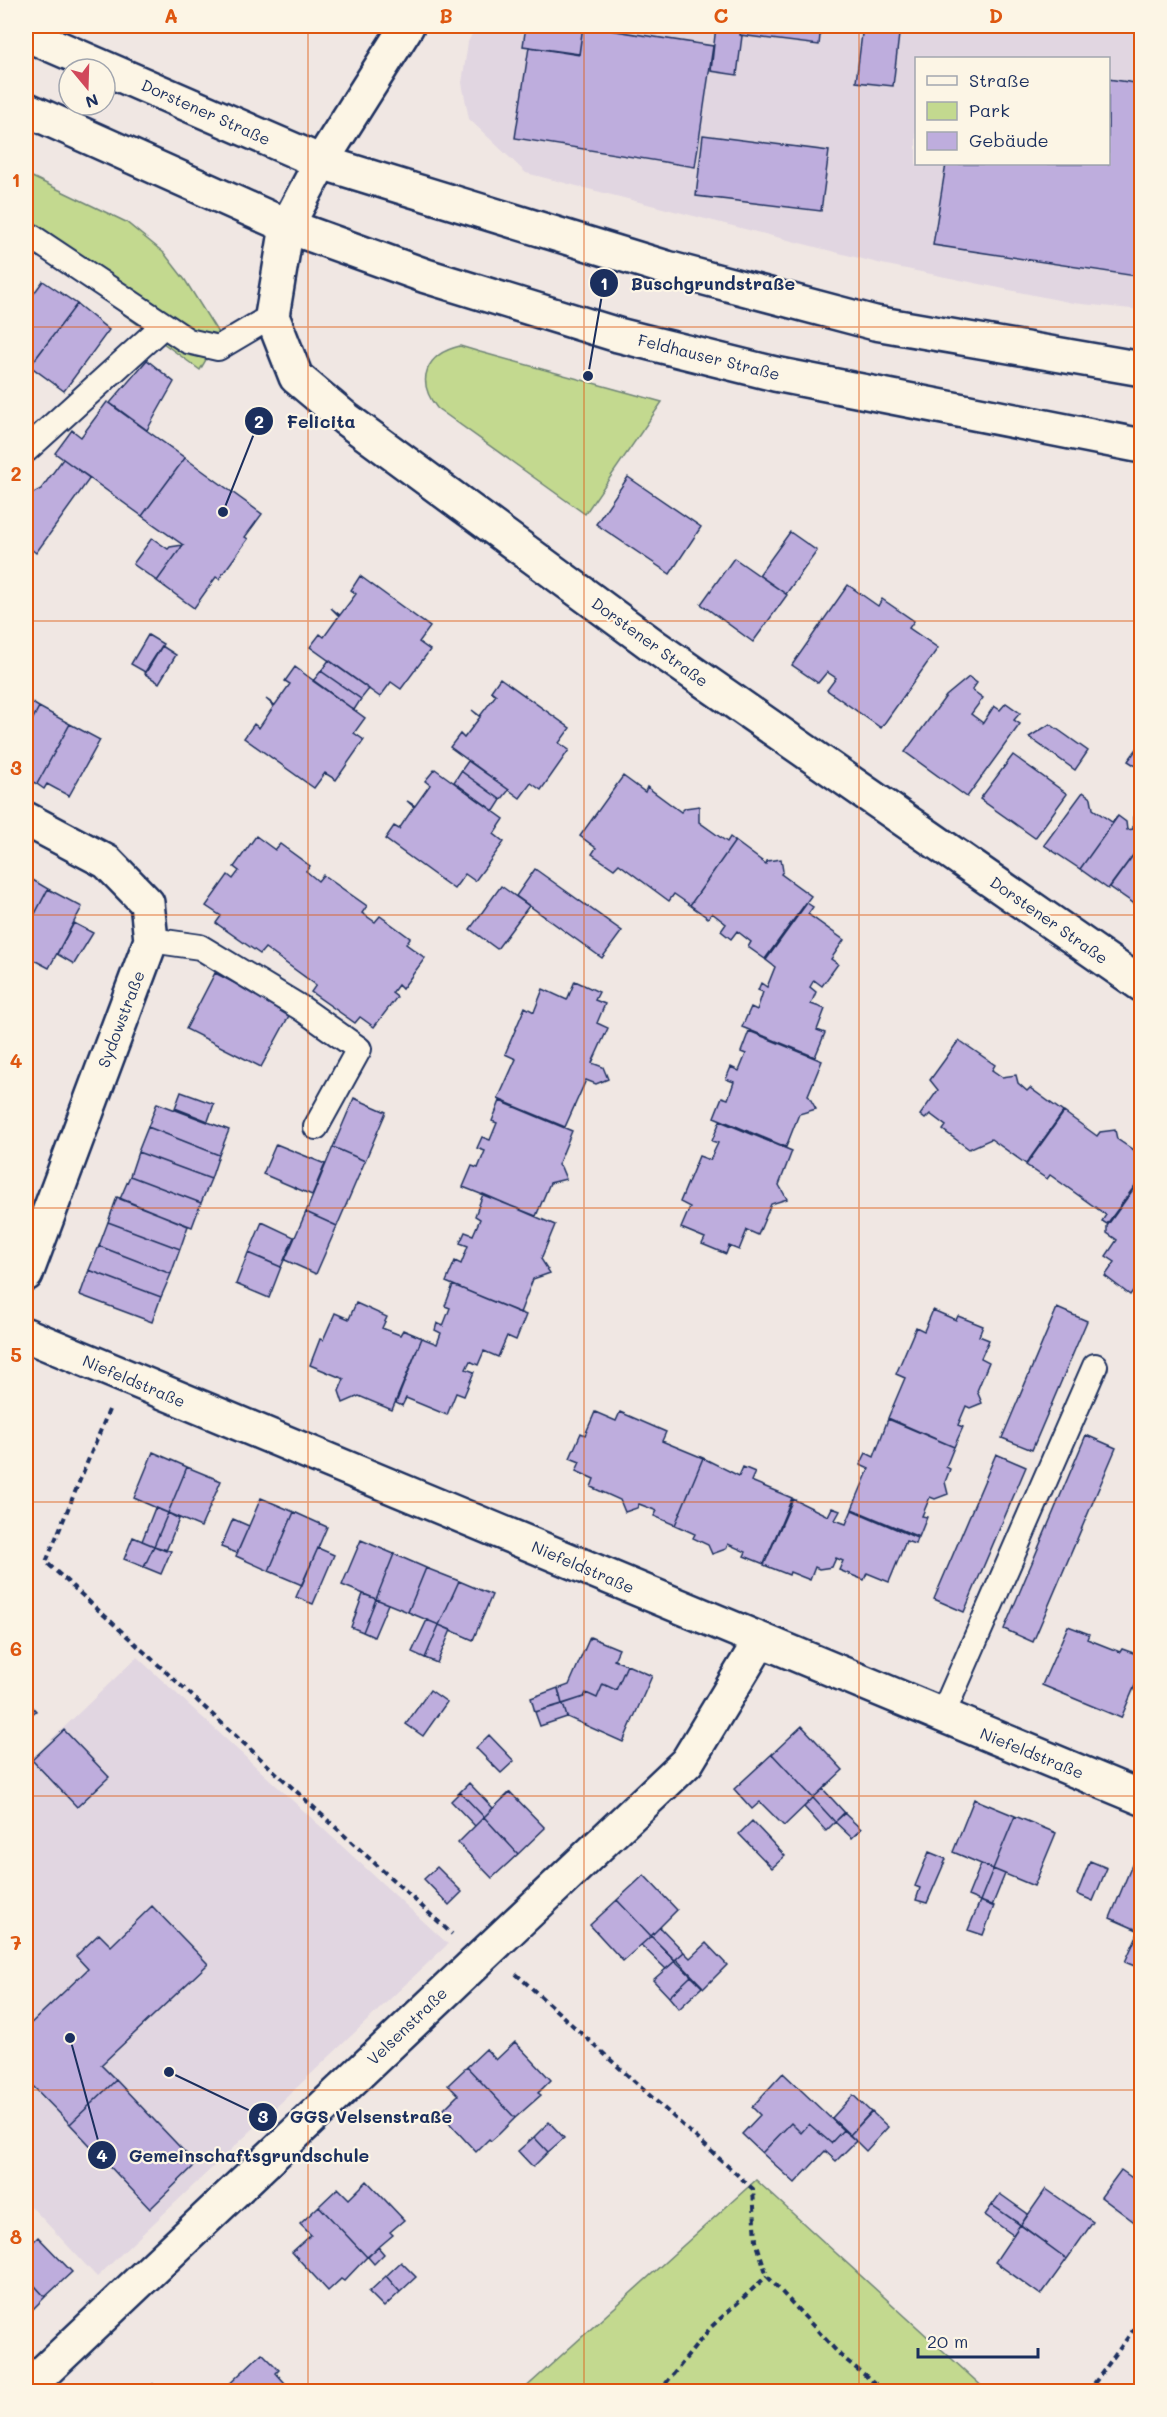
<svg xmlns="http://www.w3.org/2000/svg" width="1167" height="2417" font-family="Mali,sans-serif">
	<rect width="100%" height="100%" fill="#f0e7e3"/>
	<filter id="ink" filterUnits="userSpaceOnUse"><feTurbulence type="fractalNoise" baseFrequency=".0167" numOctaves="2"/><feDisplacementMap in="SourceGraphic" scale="12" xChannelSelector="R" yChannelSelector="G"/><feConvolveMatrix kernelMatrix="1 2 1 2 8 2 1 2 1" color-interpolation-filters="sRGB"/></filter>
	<g filter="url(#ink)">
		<path fill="#e1d6e1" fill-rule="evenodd" d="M476,26H1141V310L1073,303L882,264L526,173L469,119L462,83L468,42ZM916,58H1108V164H916Z
			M137,1657L448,1944L97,2277L26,2201V1764Z"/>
		<path fill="#c3d98f" stroke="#6f8476" stroke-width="1.5" d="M26,174L126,222L164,253L185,280L220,336L200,370L26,243Z
			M460,346L480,352L662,402L585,514L437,408C415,380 426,354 460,346Z
			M756,2180L987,2391H522Z"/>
		<path fill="#beaddd" stroke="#1b2f5e" stroke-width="1.5" d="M526,26H583L579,54L523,46Z
			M583,26L713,46L695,167L515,138L529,47L579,55Z
			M716,26H741L740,35L742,36L737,75L711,71Z
			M741,26H821L819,45L740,35Z
			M863,26H900L893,86L856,82Z
			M1108,79L1142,84V277L933,245L946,164H1108Z
			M703,135L829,151L821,211L696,196Z
			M43,281L77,304L30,366L26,362V304Z
			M77,304L109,330L64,391L30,366Z
			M147,360L174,382L147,430L110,403Z
			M107,402L185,458L142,516L55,453L72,430L81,437Z
			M185,458L262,514L245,537L248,539L219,579L216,577L194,608L157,581L183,545L142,516Z
			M63,459L90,478L36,553L26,545V497L41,489Z
			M628,477L701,527L670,574L596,524Z
			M790,532L817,551L786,594L759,575Z
			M152,538L168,549L170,547L183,545L157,581L133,564Z
			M734,558L787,595L753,642L701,604Z
			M360,576L430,627L419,642L430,650L401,689L391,682L380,697L310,647L320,634L324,637L339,616L331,608L340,615L356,594L351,590Z
			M848,585L878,606L882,599L914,621L909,628L938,648L881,728L827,690L836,678L827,672L818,683L792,665Z
			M148,635L163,644L145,672L131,664Z
			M162,646L176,655L159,683L145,674Z
			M329,660L369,689L361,699L321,671Z
			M295,667L365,718L354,733L364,740L336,780L325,773L314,788L244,738L254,724L259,728L274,706L266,699L275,705L290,684L285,681Z
			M321,671L361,699L354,710L313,681Z
			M969,677L977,683L972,690L983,698L971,714L983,723L994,706L1000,710L1006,703L1020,713L1014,720L1020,724L967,797L905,752L946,696Z
			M500,678L570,728L559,743L569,750L541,790L531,783L520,798L450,747L460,734L464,738L480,717L472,710L480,716L496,695L491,691Z
			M26,699L39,707L26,732Z
			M39,707L70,724L37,784L27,779L31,772L26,769V732Z
			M70,724L100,740L69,796L47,784L44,789L37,784Z
			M1050,724L1088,751L1075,770L1029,737Z
			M1141,743H1142V770L1128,761Z
			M1013,755L1067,794L1035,838L980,799Z
			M468,761L509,790L501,800L461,771Z
			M435,769L504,819L494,834L504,842L475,881L465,874L454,889L385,839L394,826L399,829L414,807L407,801L415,806L430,785L425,781Z
			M461,771L501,800L494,811L454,782Z
			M623,776L645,792L647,787L681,812L685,808L699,806V822L727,842L730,837L735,841L690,905L674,894L669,901L619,864L614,869L592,854L596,848L580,836Z
			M1083,792L1091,798L1093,809L1112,822L1118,816L1080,869L1044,845Z
			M1142,805V843L1108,889L1080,869L1118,816L1126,822L1127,830L1133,829V817Z
			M256,836L275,850L280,844L310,866L306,871L318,881L323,875L367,906L362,913L375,922L380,916L410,938L406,944L425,958L402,989L398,985L392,993L397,997L374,1027L360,1017L355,1023L311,992L316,985L265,948L260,954L216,923L221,916L206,906L228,875L233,879L239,871L234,867Z
			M735,841L766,864L767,861L781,859L783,871L781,874L811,896L765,959L748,947L751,942L737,931L731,939L721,931L726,924L712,913L708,918L690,905Z
			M1142,843V909L1110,887Z
			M535,869L622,931L602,958L516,896Z
			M26,876L48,889L26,931Z
			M501,886L529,906L497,949L470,929Z
			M48,889L82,907L49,968L26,956V931Z
			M807,903L813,907L808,914L844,940L831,959L838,964L822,986L814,980L810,987L816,992L811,1004L825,1009L817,1030L825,1033L815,1057L742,1027L751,1007L757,1010L763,992L758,990L761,983L767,987L775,967L766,960Z
			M74,923L93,933L74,964L57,954Z
			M215,973L291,1012L261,1067L186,1029Z
			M575,981L599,992L595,1000L605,1004L597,1023L608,1028L592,1063L603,1067L608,1079L596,1084L586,1080L565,1127L498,1099L516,1059L505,1054L525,1007L534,1012L543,989L567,1000Z
			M749,1031L822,1061L808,1095L816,1109L799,1114L786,1147L714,1117L722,1097L728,1099L734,1082L726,1079L731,1067L739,1071L746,1054L741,1052Z
			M959,1040L995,1065L992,1070L1002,1077L1016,1075L1018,1083L1027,1091L1030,1088L1063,1112L1026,1164L991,1139L969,1149L943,1130L946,1126L930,1114L925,1119L920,1115L938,1090L930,1080Z
			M181,1092L214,1104L208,1121L175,1108Z
			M354,1098L386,1112L365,1161L333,1147Z
			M500,1101L572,1131L558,1165L561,1167L566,1179L550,1183L536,1216L463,1187L472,1166L478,1168L485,1151L477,1148L482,1137L490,1140L497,1123L492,1121Z
			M157,1103L229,1130L219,1155L148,1127Z
			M1064,1112L1097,1136L1100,1132L1115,1130L1117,1139L1142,1156V1176L1107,1224L1102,1221L1106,1215L1050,1175L1047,1179L1026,1165Z
			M720,1121L792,1151L779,1185L787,1199L771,1204L758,1235L747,1230L739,1250L729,1246L726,1254L702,1244L705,1238L681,1228L690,1207L680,1202L699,1156L710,1160L718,1143L712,1141Z
			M148,1127L219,1155L211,1179L138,1152Z
			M276,1144L325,1164L312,1195L263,1174Z
			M333,1147L365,1161L337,1226L306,1212Z
			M138,1152L211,1179L201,1203L130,1176Z
			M130,1176L201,1203L192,1227L120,1199Z
			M1142,1177V1278L1130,1295L1105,1276L1115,1262L1106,1256L1117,1240L1107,1233V1226Z
			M483,1194L555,1225L541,1259L550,1273L533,1279L520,1313L446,1282L455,1261L461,1264L468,1246L460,1243L465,1232L473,1235L480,1219L475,1216Z
			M117,1197L188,1226L180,1249L108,1222Z
			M306,1212L337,1226L316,1274L285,1260Z
			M108,1222L180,1249L171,1274L99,1246Z
			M262,1222L294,1237L281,1267L249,1253Z
			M99,1246L171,1274L161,1297L89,1270Z
			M248,1253L281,1267L269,1298L236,1284Z
			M89,1270L161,1297L152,1322L80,1295Z
			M453,1285L526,1315L516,1340L507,1336L498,1357L484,1351L478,1365L470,1361L466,1369L474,1372L464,1396L456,1393L447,1415L406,1398L402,1406L396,1403L422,1338L437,1344L441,1333L435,1330L437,1323L443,1326L450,1308L445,1306Z
			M356,1303L387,1317L382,1328L400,1335L403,1330L422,1338L392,1410L359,1396L343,1403L339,1391L344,1379L310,1365L320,1339L323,1340L335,1313L349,1319Z
			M1057,1308L1087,1321L1032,1450L1002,1438Z
			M933,1310L956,1320L958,1316L983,1326L979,1336L989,1340L981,1358L989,1362L977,1391L982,1403L970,1408L966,1406L958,1425L963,1427L954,1447L888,1418L905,1378L896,1374L916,1327L924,1331Z
			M595,1412L616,1421L620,1412L666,1432L662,1441L703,1458L675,1525L654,1516L657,1511L639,1504L637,1508L625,1512L620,1500L591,1487L594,1479L576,1471L580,1462L570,1458L581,1433L585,1435Z
			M888,1419L954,1447L946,1467L950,1469L945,1482L948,1494L935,1499L930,1497L922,1516L927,1517L919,1537L852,1509L869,1469L860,1465L866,1453L874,1457Z
			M1086,1435L1116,1448L1033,1642L1004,1629Z
			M153,1452L187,1467L168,1513L134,1498Z
			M996,1454L1026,1467L964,1612L934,1599Z
			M703,1458L739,1476L743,1467L755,1472L751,1481L792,1498L764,1564L744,1556L746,1552L728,1544L726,1549L712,1554L708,1545L693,1538L695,1534L675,1525Z
			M187,1467L221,1481L201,1527L168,1513Z
			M261,1498L294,1512L269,1571L236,1556Z
			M793,1499L828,1516L832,1508L840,1511L835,1520L846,1524L852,1510L917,1538L915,1544L906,1541L889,1582L867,1573L864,1580L839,1570L843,1561L836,1558L832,1567L819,1569L815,1567L810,1580L790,1572L789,1575L764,1565Z
			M155,1508L168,1513L154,1546L142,1541Z
			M294,1512L327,1527L302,1585L269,1571Z
			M168,1513L179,1519L166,1551L154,1546Z
			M233,1519L249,1526L237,1553L221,1547Z
			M133,1537L154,1546L144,1567L124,1559Z
			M361,1540L394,1554L376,1599L342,1585Z
			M154,1546L171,1551L161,1574L144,1567Z
			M318,1548L334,1555L313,1604L296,1597Z
			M394,1554L426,1568L408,1612L376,1599Z
			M426,1568L459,1581L439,1625L408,1612Z
			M459,1581L492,1595L473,1640L439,1625Z
			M363,1594L376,1599L363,1632L351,1627Z
			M376,1599L388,1604L374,1637L363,1632Z
			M427,1620L439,1625L425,1658L412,1652Z
			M439,1625L451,1630L437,1663L425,1658Z
			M1068,1626L1089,1634L1087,1639L1120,1652L1122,1649L1142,1656V1669L1121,1718L1042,1685Z
			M590,1637L619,1649L614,1660L627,1665L616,1690L603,1684L597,1698L586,1693L584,1697L562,1704L558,1689L569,1685Z
			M627,1665L652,1676L623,1742L567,1717L563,1704L584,1697L586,1693L597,1698L603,1684L616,1690Z
			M558,1688L562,1704L535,1712L531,1698Z
			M430,1690L447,1702L423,1736L406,1724Z
			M26,1700L36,1711L26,1719Z
			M563,1704L567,1717L540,1726L535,1712Z
			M802,1726L843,1770L813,1798L772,1754Z
			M64,1730L109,1777L77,1807L32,1760Z
			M489,1735L514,1761L501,1773L476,1748Z
			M772,1754L813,1798L784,1826L760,1802L752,1809L734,1789Z
			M469,1783L493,1808L484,1817L460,1792Z
			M823,1789L845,1813L835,1822L813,1798Z
			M460,1792L484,1817L475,1826L451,1801Z
			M510,1792L545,1828L518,1854L484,1817Z
			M813,1798L835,1822L826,1831L804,1807Z
			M974,1799L1015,1816L993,1869L953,1852Z
			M844,1813L861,1829L852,1838L835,1822Z
			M1015,1816L1056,1833L1034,1886L993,1869Z
			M484,1817L518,1854L492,1878L458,1843Z
			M752,1821L785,1856L772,1868L739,1834Z
			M929,1852L946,1859L927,1903L916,1900L920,1888L915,1886Z
			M1090,1861L1107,1868L1093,1901L1077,1894Z
			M981,1864L993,1869L980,1901L968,1896Z
			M1132,1865L1142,1869V1932L1110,1918Z
			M437,1867L462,1892L449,1905L424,1879Z
			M993,1869L1005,1874L992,1906L980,1901Z
			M644,1875L677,1910L651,1936L617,1900Z
			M617,1900L651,1936L623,1961L590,1925Z
			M980,1901L994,1906L983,1935L968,1930Z
			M152,1906L208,1964L101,2065L116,2080L70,2124L26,2079V2028L88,1969L76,1956L99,1934L111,1946Z
			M660,1927L684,1952L675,1960L651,1936Z
			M1139,1931L1142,1932V1956L1137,1967L1125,1962Z
			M651,1936L675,1961L666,1969L641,1945Z
			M706,1943L727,1965L704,1988L676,1959L684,1952L690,1958Z
			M675,1961L691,1976L669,1997L653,1980Z
			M691,1976L702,1987L679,2009L669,1997Z
			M515,2042L551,2080L538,2093L541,2095L515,2118L467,2067L486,2049L496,2060Z
			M467,2067L515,2118L499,2134L491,2141L489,2139L476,2152L440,2113L458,2095L448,2085Z
			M783,2073L843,2130L831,2143L809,2124L801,2133L791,2123L762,2153L742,2134L760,2115L752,2107Z
			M116,2080L196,2164L150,2209L70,2124Z
			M853,2095L871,2112L850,2135L832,2118Z
			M872,2112L888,2127L866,2151L850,2135Z
			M549,2122L564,2138L548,2152L534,2137Z
			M791,2123L801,2133L809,2124L831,2143L843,2130L856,2141L836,2161L825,2151L795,2183L762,2153Z
			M534,2137L548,2152L533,2167L518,2151Z
			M1121,2170L1142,2185V2218L1137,2224L1101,2197Z
			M367,2181L404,2220L390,2232L393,2235L367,2257L319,2206L338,2188L349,2199Z
			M1046,2189L1093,2222L1067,2259L1021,2225Z
			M1000,2194L1028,2214L1021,2225L992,2205Z
			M992,2205L1020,2225L1013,2235L985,2215Z
			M319,2206L367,2257L344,2281L341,2279L328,2291L292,2252L311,2235L300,2224Z
			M1020,2225L1067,2259L1041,2295L995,2262Z
			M38,2237L72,2272L45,2297L26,2276V2249Z
			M378,2247L384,2254L374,2264L368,2257Z
			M401,2262L416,2277L400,2292L386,2276Z
			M26,2276L45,2297L26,2316Z
			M386,2276L400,2292L384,2307L369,2292Z
			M262,2353L279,2370L276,2373L293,2392H221Z
			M1142,2381V2392H1134Z
			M153,2384L160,2392H146Z"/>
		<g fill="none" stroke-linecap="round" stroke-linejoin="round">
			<g stroke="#1b2f5e" stroke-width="28">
				<path id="lane" d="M26,233L188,341L218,348L272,316
					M26,450L164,325
					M151,940L200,947L301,1008L359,1049L316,1127
					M942,1716L1095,1366"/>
			</g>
			<g stroke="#1b2f5e" stroke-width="38">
				<path id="street" d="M407,26L321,162L287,226L272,316L296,377L346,419L654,646L1142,985
					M26,819L107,862L147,903L151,940L26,1274
					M26,1335L1142,1798
					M26,2389L687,1762L760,1641"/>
			</g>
			<g stroke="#1b2f5e" stroke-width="38">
				<path id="secondary" d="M26,34L321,162L667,268L875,323L1142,369
					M26,109L287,226L426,276L618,335L775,374L1142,446"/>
			</g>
			<path stroke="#1b2f5e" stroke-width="4" stroke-dasharray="6 4.5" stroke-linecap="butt" d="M109,1410L46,1562L452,1934
				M516,1974L753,2189L756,2241L767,2276L841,2356L886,2392
				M659,2392L711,2327L767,2276
				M1088,2392L1142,2318"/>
			<use href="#lane" stroke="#fcf5e5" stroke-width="24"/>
			<use href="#street" stroke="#fcf5e5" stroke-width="33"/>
			<use href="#secondary" stroke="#fcf5e5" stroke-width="33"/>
		</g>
	</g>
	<path fill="none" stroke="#de5710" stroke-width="1.5" stroke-opacity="0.55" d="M308,26V2392M584,26V2392M859,26V2392M26,327H1142M26,621H1142M26,915H1142M26,1208H1142M26,1502H1142M26,1796H1142M26,2090H1142"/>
	<g text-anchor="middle" stroke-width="4.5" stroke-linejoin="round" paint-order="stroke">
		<g font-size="16" fill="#1b2f5e" stroke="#fcf5e5">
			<text transform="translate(206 112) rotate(24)" y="6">Dorstener Straße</text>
			<text transform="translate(709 357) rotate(14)" y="6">Feldhauser Straße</text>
			<text transform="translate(650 642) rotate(36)" y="6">Dorstener Straße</text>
			<text transform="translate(1049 920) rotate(35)" y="6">Dorstener Straße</text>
			<text transform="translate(121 1019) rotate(-69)" y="6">Sydowstraße</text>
			<text transform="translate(134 1381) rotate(23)" y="6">Niefeldstraße</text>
			<text transform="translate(583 1567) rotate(23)" y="6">Niefeldstraße</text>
			<text transform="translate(1032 1753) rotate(22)" y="6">Niefeldstraße</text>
			<text transform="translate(407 2026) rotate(-44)" y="6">Velsenstraße</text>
		</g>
	</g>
	<path fill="none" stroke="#1b2f5e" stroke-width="2" d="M588 376L604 283M223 512L259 421M169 2072L263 2117M70 2038L102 2155"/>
	<g fill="#1b2f5e" stroke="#fcf5e5" stroke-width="2">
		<circle cx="588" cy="376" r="6"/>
		<circle cx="223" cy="512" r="6"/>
		<circle cx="169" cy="2072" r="6"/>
		<circle cx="70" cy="2038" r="6"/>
		<circle cx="604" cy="283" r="15"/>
		<circle cx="259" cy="421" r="15"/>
		<circle cx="263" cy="2117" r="15"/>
		<circle cx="102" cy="2155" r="15"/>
	</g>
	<g font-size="18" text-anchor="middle" font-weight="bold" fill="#fff">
		<text x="604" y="290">1</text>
		<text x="259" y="428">2</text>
		<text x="263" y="2123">3</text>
		<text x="102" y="2162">4</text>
	</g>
	<g font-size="18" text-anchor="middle" font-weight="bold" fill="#1b2f5e" stroke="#fcf5e5" stroke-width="4.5" stroke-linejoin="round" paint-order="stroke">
		<text x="713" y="290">Buschgrundstraße</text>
		<text x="321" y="428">Felicita</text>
		<text x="371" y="2123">GGS Velsenstraße</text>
		<text x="249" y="2162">Gemeinschaftsgrundschule</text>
	</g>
	<rect width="1167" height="2417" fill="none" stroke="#fcf5e5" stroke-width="66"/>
	<rect x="915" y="57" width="195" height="108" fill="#fcf5e5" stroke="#a2a6af" stroke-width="1.5"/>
	<rect x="927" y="76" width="30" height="9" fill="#fcf5e5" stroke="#a2a6af" stroke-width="1.5"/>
	<text x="969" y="87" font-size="18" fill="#1b2f5e">Straße</text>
	<rect x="927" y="102" width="30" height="18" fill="#c3d98f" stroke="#a2a6af" stroke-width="1.5"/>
	<text x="969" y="117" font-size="18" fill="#1b2f5e">Park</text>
	<rect x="927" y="132" width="30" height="18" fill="#beaddd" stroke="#a2a6af" stroke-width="1.5"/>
	<text x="969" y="147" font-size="18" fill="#1b2f5e">Gebäude</text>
	<g transform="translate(87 87) rotate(161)"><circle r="28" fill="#fcf5e5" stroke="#a2a6af" stroke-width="1.5"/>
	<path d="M0-4.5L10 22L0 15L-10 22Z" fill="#d1495b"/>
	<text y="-9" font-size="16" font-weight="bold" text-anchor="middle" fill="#1b2f5e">N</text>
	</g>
	<path d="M918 2348v9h120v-9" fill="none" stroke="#1b2f5e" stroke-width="3"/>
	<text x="927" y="2348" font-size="18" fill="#1b2f5e" stroke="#fcf5e5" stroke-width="4.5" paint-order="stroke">20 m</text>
	<rect x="33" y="33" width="1101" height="2351" fill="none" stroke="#de5710" stroke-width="2"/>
	<g font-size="20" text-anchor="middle" font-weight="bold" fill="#de5710">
		<text x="171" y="23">A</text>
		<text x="446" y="23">B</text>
		<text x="721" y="23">C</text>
		<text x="996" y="23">D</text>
		<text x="16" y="187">1</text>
		<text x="16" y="481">2</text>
		<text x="16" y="775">3</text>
		<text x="16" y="1068">4</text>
		<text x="16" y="1362">5</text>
		<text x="16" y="1656">6</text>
		<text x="16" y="1950">7</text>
		<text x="16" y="2244">8</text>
	</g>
</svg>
